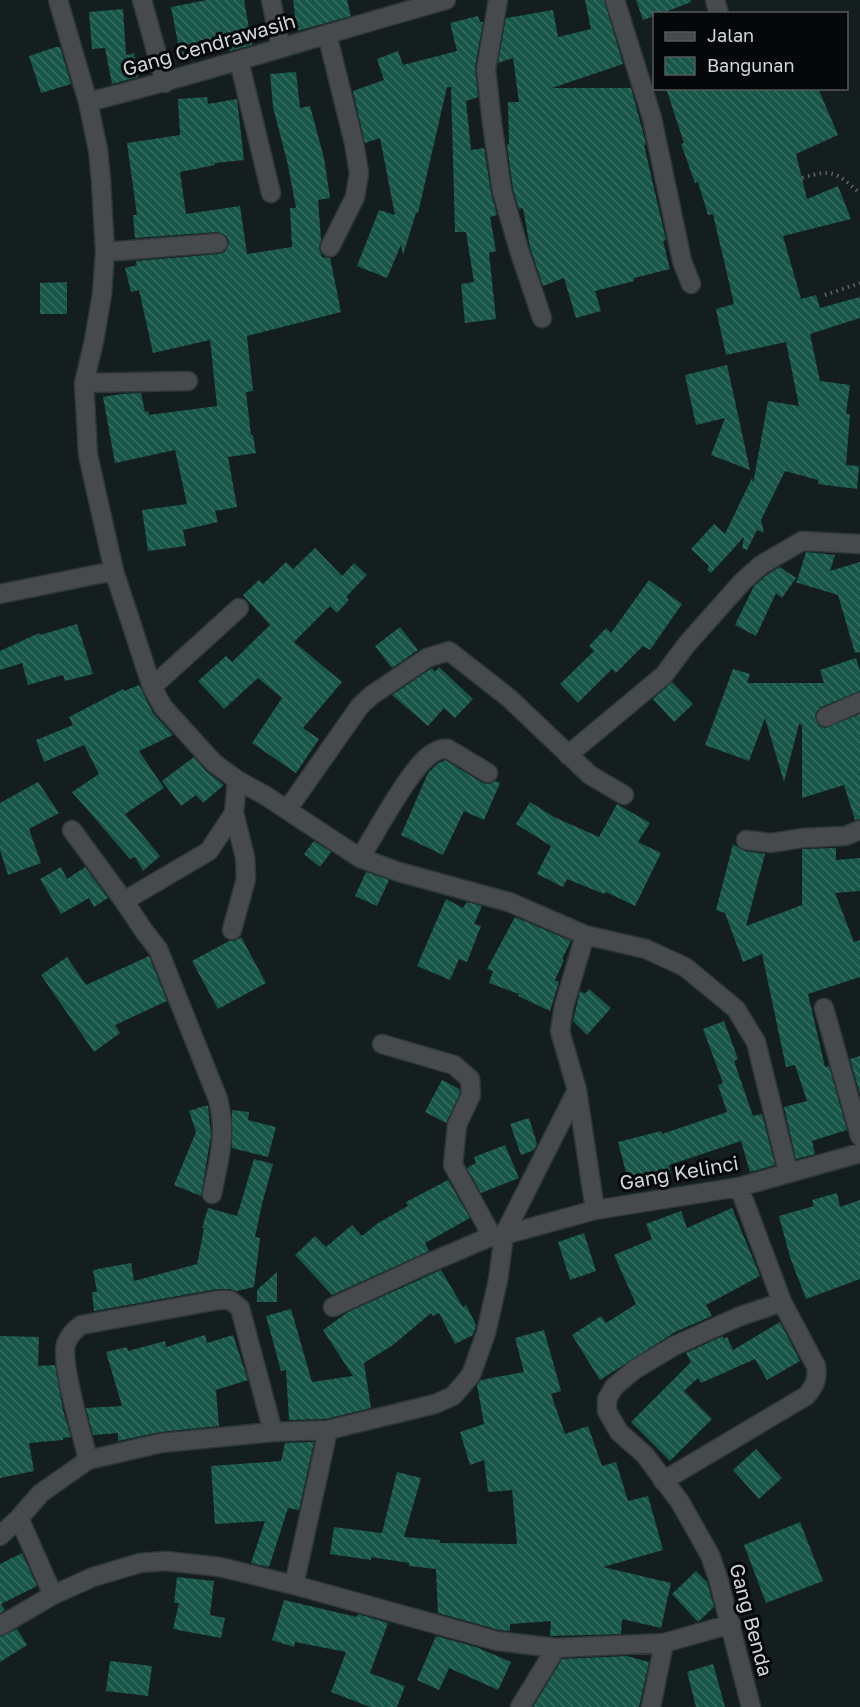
<svg xmlns="http://www.w3.org/2000/svg" width="860" height="1707" font-family="'Golos Text',sans-serif">
	<defs>
		<pattern id="building-back-hatch" width="6" height="6" patternUnits="userSpaceOnUse" patternTransform="scale(1.5)"><rect width="6" height="6" fill="#175649"/><path d="M-1 5l2 2M0 0l6 6M5-1l2 2" fill="none" stroke="#386e62"/></pattern>
	</defs>
	<rect width="100%" height="100%" fill="#151e1f"/>
	<path fill="url(#building-back-hatch)" d="M207,0H244L252,45L230,51V50L181,59L171,7Z
		M293,0H347L351,16L297,31Z
		M585,0H604L623,64L552,88H631L644,136L646,145H644L666,240L663,241L670,269L634,278V281L595,291L601,311L576,318L564,278L543,286L530,247L523,208L519,209L513,189L507,145L509,144L508,102H519L513,58L498,63L506,18L553,10L558,37L591,29Z
		M636,0H691V2L660,14H654V16L643,20Z
		M123,9L126,55L134,53L138,77L112,84L105,48L92,49L89,12Z
		M478,16L480,22H483L475,67L478,97L466,101L471,150L484,148L491,193L497,215L490,217L496,251L489,253L496,319L465,323L461,284L474,282L466,232H455L451,87H447L418,213H416L403,255L401,245L387,278L357,266L379,210L395,215L380,138L365,143L353,91L384,80L377,59L398,51L403,65L457,51L450,23Z
		M56,47H60L71,84L41,93L29,56Z
		M296,72L300,108L310,106L324,158L330,198L318,200L321,240L319,248L322,257L330,258L341,312L247,336L253,391L246,392L251,435H253L256,453L228,457L237,507L215,511L218,522L183,530L186,546L148,551L142,510L187,504L175,450L115,463L103,397L121,394L141,393L145,412L148,411L149,415L217,406L210,340L153,353L139,290L131,292L125,268L137,265L136,261L219,254L225,252L229,243L227,236L217,232L135,238L133,215H137L127,143L180,135L178,99L207,97L208,104L237,99L244,160L215,163V165L180,172L186,214L240,206L247,254L292,247L290,208H296L288,165L273,107L270,74Z
		M666,88H818L838,135L796,154L807,199L838,186L851,219L783,236L801,299L816,295L820,308L860,297V318L810,334L820,381L850,385L846,414H850L846,465L859,466L857,489L818,484V480L785,471L761,520L764,533L757,530L747,550L742,548L744,537L711,573L707,570L709,566L691,549L714,524L725,534L752,478L753,484L768,401L799,406L786,342L726,355L716,309L734,304L713,214L708,215L698,182L695,183L681,144L684,143Z
		M67,282V314H40V283Z
		M727,365L738,415L750,470L711,455L725,418L696,425L685,375Z
		M315,548L342,576L354,563L367,575L346,597L349,600L337,613L330,606L294,642L342,682L303,728L319,739L296,773L252,743L282,698L258,678L224,709L198,681L226,656L232,662L270,625L243,595L259,580L263,584L286,562L293,569Z
		M806,552L835,555L830,571L860,562V652L855,653L838,595L795,582L797,581Z
		M780,567L796,578L782,598L776,593L756,636L735,625L754,586L768,574Z
		M649,580L682,604L650,650L643,646L616,673L612,669L578,703L560,684L594,651L589,646L606,628L611,633Z
		M77,624L93,674L65,681L63,675L28,685L22,663L0,670V651L39,633L40,635Z
		M400,627L418,650L392,668L375,646Z
		M856,658L860,671V691L821,707L817,711L815,716L819,726L825,728L860,714V819L855,820L844,785L802,798V725L799,724L784,782L765,718L749,761L705,745L733,669L750,674L747,683H824L820,670Z
		M439,667L473,699L455,718L444,708L428,726L392,695L432,668L435,672Z
		M672,682L693,704L674,722L653,699Z
		M139,685L153,713L173,735L139,751L164,788L125,814L160,856L143,871L135,857L130,859L72,792L99,774L84,745L44,762L36,740L73,725L69,717L123,689L124,691Z
		M194,757L207,772L224,785L203,803L196,795L181,806L162,781Z
		M445,760L483,783L488,784L496,781L500,783L484,820L464,811L443,855L401,835L428,773L437,764Z
		M38,782L59,813L29,829L41,863L8,875L0,850V803Z
		M530,802L554,817L599,837L617,804L650,823L638,842L661,853L635,906L606,892L604,894L567,879L563,887L537,874L551,846L516,824Z
		M314,841L331,852L320,867L304,854Z
		M733,844L744,851L765,854L746,926L802,905V849L836,848V860L860,858V891L835,893L854,942L860,940V977L808,994L825,1067L829,1066L847,1130L812,1141L815,1154L796,1159L784,1107L807,1101L795,1065L786,1067L762,954L743,962L725,913L716,910Z
		M61,867L67,879L85,867L108,898L94,907L89,898L61,914L40,879Z
		M366,872L389,880L377,906L355,896Z
		M446,899L463,908L467,902L482,906L474,924L481,926L467,962L459,959L450,980L417,966Z
		M515,917L571,941L562,959L564,960L555,980L559,982L550,1011L518,996L519,994L489,983L493,971L487,969Z
		M241,937L266,983L218,1009L192,961L229,941H235Z
		M149,956L167,1001L115,1025L120,1033L94,1052L41,975L67,957L86,985Z
		M589,989L611,1008L587,1035L573,1021L580,991L585,994Z
		M724,1021L738,1059L734,1061L753,1116L762,1114L775,1165L750,1172L741,1141L669,1165L671,1173L629,1184L618,1142L661,1131L662,1134L727,1112L718,1085L723,1083L703,1029Z
		M860,1056V1094L850,1059Z
		M442,1080L459,1089L460,1093L446,1123L425,1112Z
		M204,1106H208L211,1135L201,1196L174,1185L196,1132L189,1111Z
		M232,1110L249,1112L248,1120L276,1127L268,1157L232,1148Z
		M529,1118L537,1144L534,1150L521,1155L510,1124Z
		M505,1145L519,1178L481,1193L467,1168L476,1163L474,1157Z
		M254,1159L273,1164L262,1204L255,1237L260,1238L254,1287L237,1291L230,1289H217L94,1311L92,1292H97L93,1270L131,1263L134,1281L197,1264L204,1228H202L208,1208L237,1216Z
		M448,1180L470,1218L425,1243L429,1251L332,1295L295,1255L315,1236L326,1247L352,1225L362,1236L378,1223L408,1206L406,1202Z
		M837,1193L840,1207L860,1200V1279L806,1299L790,1257L779,1216L814,1206L812,1200Z
		M732,1208L760,1276L706,1305L712,1316L675,1332L600,1380L572,1335L601,1316L606,1323L636,1304L614,1255L652,1239L646,1224L681,1211L687,1228Z
		M584,1233L596,1271L570,1280L558,1242Z
		M441,1270L463,1307L466,1305L476,1325L473,1335L455,1344L439,1313L433,1316L431,1313L393,1345L364,1363L371,1408L326,1419L289,1420L286,1370L281,1371L266,1316L291,1309L312,1382L353,1376L323,1330L348,1312Z
		M277,1272V1302H257V1290Z
		M780,1322L800,1361L767,1380L755,1359L701,1383L698,1378L684,1391L712,1419L670,1461L631,1422L691,1362L686,1353L723,1336L724,1339L727,1337L733,1350Z
		M544,1330L561,1391L551,1394L565,1434L588,1426L602,1466L616,1462L628,1501L648,1496L663,1550L603,1567L671,1583L661,1628L622,1619L621,1634L550,1636L551,1621L510,1624V1631L499,1630L438,1613L436,1569L409,1566V1563L371,1557V1560L330,1554L334,1527L382,1533L397,1472L421,1478L404,1537L440,1540V1543L517,1544L512,1490L488,1492L484,1460L470,1465L460,1432L484,1424L477,1385L481,1380L524,1372L515,1338Z
		M205,1335L207,1343L233,1335L248,1380L216,1390L219,1426L160,1432L118,1441V1433L93,1435L86,1408L122,1406L106,1352L127,1347L128,1351L165,1341L166,1347Z
		M0,1336L39,1337L38,1366L55,1365L63,1410L71,1437L63,1438V1440L29,1443L34,1471L0,1478Z
		M314,1442L299,1510L288,1508L269,1567L251,1563L265,1521L215,1524L211,1466L281,1461L285,1443Z
		M756,1449L782,1478L759,1499L733,1470Z
		M800,1522L823,1581L766,1603L744,1545Z
		M22,1553L37,1586L1,1604L5,1610L0,1613V1564Z
		M696,1571L707,1582L714,1607L698,1622L672,1594Z
		M177,1577L214,1581L210,1615L225,1618L221,1638L173,1629L179,1603H174Z
		M284,1600L357,1617L358,1614L388,1623L370,1673L405,1686L397,1707H370L331,1692L346,1652L295,1642L294,1647L272,1640Z
		M17,1629L27,1645L0,1662V1637Z
		M436,1636L476,1647L511,1662L498,1690L449,1668L439,1690L417,1680Z
		M627,1656L649,1662L639,1707H533L562,1659Z
		M110,1661L152,1666L148,1696L106,1691Z
		M713,1664L725,1707H696L687,1672Z"/>
	<g fill="none" stroke-linecap="round" stroke-linejoin="round">
		<g stroke="#2f3839" stroke-width="21">
			<path id="street" d="M58,0L88,102L98,150L101,181L105,252L102,294L94,341L84,383L88,455L114,571L152,687L163,707L214,763L237,780L266,796L360,858L399,872L509,902L585,935L646,949L685,967L736,1009L756,1042L788,1172
				M142,0L165,83
				M271,0L281,48
				M498,0L486,69L492,123L502,191L519,250L542,318
				M615,0L652,118L682,261L691,284
				M715,0L719,14
				M327,34L354,143L359,173L355,197L330,247
				M239,61L271,193
				M88,102C209,72 326,33 446,0
				M105,252L218,243
				M84,383L188,381
				M0,594L114,571
				M152,687L239,608
				M826,717L860,702
				M568,755L664,675L687,644L743,581L761,565L802,541L860,544
				M287,810L360,706L372,695L427,658L449,651L509,698L590,775L624,795
				M72,830L124,901
				M746,840L771,843L802,838L845,836L860,830
				M360,858C376,833 409,770 430,755C436,751 441,748 448,749L488,773
				M232,930L246,879L245,857L234,813
				M585,935L564,1006L560,1031L577,1090L595,1210
				M824,1008L860,1136
				M382,1044L454,1065L470,1079L471,1095L457,1125L453,1165L492,1236
				M739,1187L782,1302L738,1317L674,1346L634,1370L614,1387L607,1399V1411L619,1432L645,1455L680,1502L710,1555L718,1578L751,1707
				M212,1194C219,1159 227,1134 218,1099L158,949L144,931L124,901L209,851L234,813L237,780
				M333,1307L422,1266L492,1236L504,1235L595,1210L739,1187L860,1153
				M88,1460C83,1437 60,1364 66,1344C69,1335 74,1331 81,1325L219,1300H230L240,1308L273,1432
				M663,1481L806,1396C815,1386 818,1379 816,1366L782,1302
				M19,1518L53,1595
				M0,1536L19,1518L41,1493L88,1460L161,1443L273,1432L328,1430L435,1404L453,1396L471,1375L486,1333L498,1280L504,1235L577,1090
				M294,1585L328,1430
				M0,1626L53,1595L93,1577L140,1563L166,1561L220,1567L294,1585L497,1641L556,1648L664,1643L731,1624
				M520,1707L556,1648
				M651,1707L664,1643"/>
		</g>
		<path stroke="#606768" stroke-width="4" stroke-dasharray="1.5 4.5" stroke-linecap="butt" d="M802,178C834,168 836,173 860,193
			M825,295L860,283"/>
		<use href="#street" stroke="#474a4c" stroke-width="18"/>
	</g>
	<g text-anchor="middle" stroke-width="6" stroke-linejoin="round" paint-order="stroke">
		<g font-size="20" fill="#d1d7d7" stroke="#050708">
			<text transform="translate(209 45) rotate(-16)" y="7">Gang Cendrawasih</text>
			<text transform="translate(679 1173) rotate(-10)" y="7">Gang Kelinci</text>
			<text transform="translate(751 1620) rotate(75)" y="7">Gang Benda</text>
		</g>
	</g>
	<rect x="653" y="12" width="195" height="78" fill="#050708" stroke="#575a5b" stroke-width="1.5"/>
	<rect x="665" y="32" width="30" height="9" fill="#474a4c" stroke="#575a5b" stroke-width="1.5"/>
	<text x="707" y="42" font-size="18" fill="#d1d7d7">Jalan</text>
	<rect x="665" y="57" width="30" height="18" fill="url(#building-back-hatch)" stroke="#575a5b" stroke-width="1.5"/>
	<text x="707" y="72" font-size="18" fill="#d1d7d7">Bangunan</text>
</svg>
